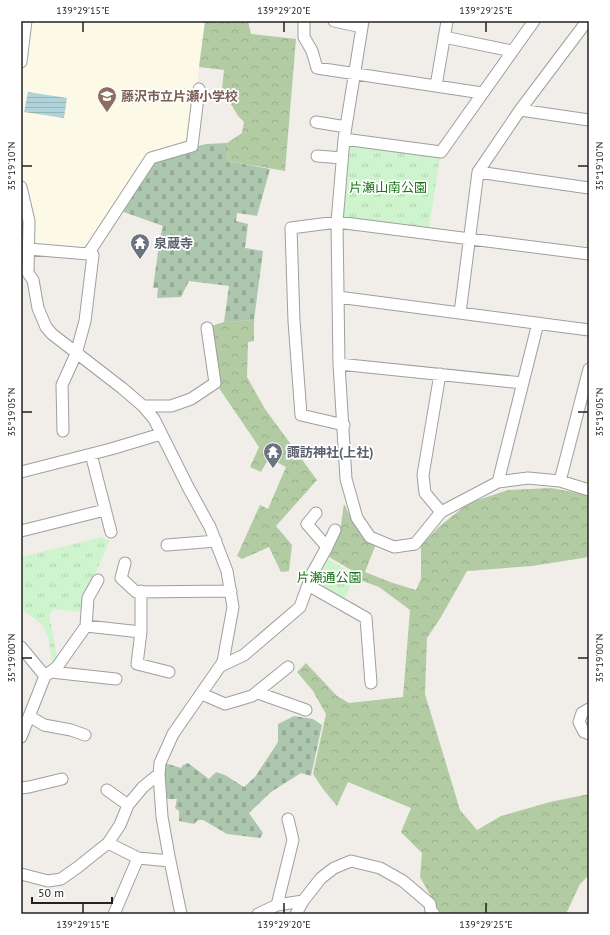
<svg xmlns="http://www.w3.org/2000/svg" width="610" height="935" font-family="'PT Sans','Noto Sans JP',sans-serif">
	<defs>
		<pattern id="forest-crowns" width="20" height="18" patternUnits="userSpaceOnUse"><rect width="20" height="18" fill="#b2cba3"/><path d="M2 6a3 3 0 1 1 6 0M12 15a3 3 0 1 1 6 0" fill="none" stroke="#99ae8c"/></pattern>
		<pattern id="cemetery-stones" width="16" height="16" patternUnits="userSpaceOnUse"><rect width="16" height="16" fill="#adc7af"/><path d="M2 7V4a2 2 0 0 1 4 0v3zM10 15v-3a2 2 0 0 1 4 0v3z" fill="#95ab96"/></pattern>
		<pattern id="park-tufts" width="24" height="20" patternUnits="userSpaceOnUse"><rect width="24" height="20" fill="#cdf4cd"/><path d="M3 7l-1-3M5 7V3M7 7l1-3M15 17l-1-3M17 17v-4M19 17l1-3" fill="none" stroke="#b0d1b0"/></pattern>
		<pattern id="water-rules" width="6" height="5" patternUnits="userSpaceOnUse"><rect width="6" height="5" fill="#afd3d9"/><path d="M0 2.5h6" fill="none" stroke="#96b5ba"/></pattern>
	</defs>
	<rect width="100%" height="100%" fill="#f1eeea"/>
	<path fill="#fcfae7" d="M29,21H194L205,23L189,144L166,151L85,252L33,247L26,189L21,172V82Z"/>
	<path fill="url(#forest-crowns)" d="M205,21H248L251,34L296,39L285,171L228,161L227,143L242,133L244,122L238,116L222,89L224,70L199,67Z
		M254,320V341L248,342L247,377L265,409L317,480L276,526L292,545L289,571L281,572L269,547L242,559L237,556L260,505L268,509L286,467L269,458L261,472L250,467L259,447L219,388L211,326L224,322Z
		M551,488L589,495V557L532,566L467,571L441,617L427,638L425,694L460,810L477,830L501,816L550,802L589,794V875L580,884L566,914H441L420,877L422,853L401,832L411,808L348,782L337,806L323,789L313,774L326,714L313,691L297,672L306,663L337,696L349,703L403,697L410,610L379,587L357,579L358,574L329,557L340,531L344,504L353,522L376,544L365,572L390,582L416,590L421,579V545L441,525L469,503L508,490Z"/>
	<path fill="url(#cemetery-stones)" d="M227,143L228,161L270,169L257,216L237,213L236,221L248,224L245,248L263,251L254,320L224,322L229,286L189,281L181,297L157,298L158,288H153L160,238L163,226L121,211L152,160L164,155L206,144Z
		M294,716L313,719L322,725L311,776L301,773L271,792L249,813L263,833L260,838L227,834L203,820H198L194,824L179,821V811L175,808L177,799H165L164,769L165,763L181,768L183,765L188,763L209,779L216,772L225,775L244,787L255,777L278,742V724Z"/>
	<path fill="url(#park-tufts)" d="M344,139L441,152L428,233L337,222Z
		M102,537L110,540L96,572L84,594L82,612L53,609L49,615L58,662L52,663C50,651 50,633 41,624C36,619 28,615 23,610L21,612V557Z
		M325,557L355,576L343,602L311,584Z"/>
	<path fill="url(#water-rules)" d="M28,92L67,98L64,118L24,112Z"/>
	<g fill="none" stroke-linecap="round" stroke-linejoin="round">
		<g stroke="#9f9f9f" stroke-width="13">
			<path id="minor" d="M304,21V37L312,51L317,68L482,93
				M334,21L362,27
				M363,21L344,139L337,222L339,364L346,479L357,518L370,537L394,547L415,544L441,512L498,482L528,478L560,481L589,490
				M444,37L512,51
				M21,62L26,21
				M436,86L447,21
				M520,110L589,120
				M316,122L346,127
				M344,139L441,152L534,21
				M317,156L342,158
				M478,172L589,188
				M21,187L29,221L28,273L33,280L38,308L46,327L52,334L122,388L143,406L154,419L188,487L210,527L227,571L233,607L223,662L173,734L160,763L159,774L162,817L169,856L181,914
				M29,249L88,254L151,158L192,146L199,89
				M338,297L589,330
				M460,313L478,172L520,110L587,21
				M339,364L523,383
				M440,374L423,475L425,493L441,512
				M143,406H171L191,399L215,383L207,328
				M344,425L301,415L294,321L291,228L337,222L589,254
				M63,431L62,385L76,354L85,321L93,255L88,254
				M91,454L111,532
				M21,472L111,449L161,434
				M560,481L589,369
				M498,482L538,323
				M316,513L307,524L327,547
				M21,531L105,510
				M167,545L216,541
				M125,563L121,578L136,592L231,591
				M308,585L366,618L371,683
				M141,591V632L137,664L169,672
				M86,626L88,598L98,580
				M21,647L45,676
				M221,666L244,655L300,607L312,574L327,547L335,530
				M51,672L116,679
				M258,693L306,710
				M202,694L225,704L252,696L288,667
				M589,709L582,713L579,722L584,732L589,734
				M29,716L44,725L71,730L85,735
				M21,737L45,676L57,667L86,626L141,632
				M21,788L29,787L62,779
				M107,790L128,805
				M108,843L138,858L170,861
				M21,874L48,881L61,879L78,867L108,843L120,825L128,805L143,787L159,774
				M277,905L293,840L288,819
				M114,914L138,858
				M258,914L277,905L303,901
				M296,914L303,901L321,878L334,868L351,861L380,868L403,881L430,904L431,911L434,914"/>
		</g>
		<use href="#minor" stroke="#fff" stroke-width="11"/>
	</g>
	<path fill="none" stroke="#222" stroke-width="1.5" d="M83,22V32M284,22V32M486,22V32M22,166H32M578,166H588M22,412H32M578,412H588M22,658H32M578,658H588M83,903V913M284,903V913M486,903V913"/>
	<defs>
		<g id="school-pin" transform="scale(1)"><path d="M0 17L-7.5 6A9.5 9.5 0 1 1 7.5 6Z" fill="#8d6e63" stroke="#fff"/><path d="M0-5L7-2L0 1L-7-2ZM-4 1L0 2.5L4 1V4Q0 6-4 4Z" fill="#fff"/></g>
		<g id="temple-pin" transform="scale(1)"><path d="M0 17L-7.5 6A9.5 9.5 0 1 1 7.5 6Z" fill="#6b7280" stroke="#fff"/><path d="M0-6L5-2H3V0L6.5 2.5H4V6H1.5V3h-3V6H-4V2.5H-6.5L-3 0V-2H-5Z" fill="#fff"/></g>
	</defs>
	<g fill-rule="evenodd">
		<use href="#school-pin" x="107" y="96"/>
		<use href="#temple-pin" x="140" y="243"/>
		<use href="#temple-pin" x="273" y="452"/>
	</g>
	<g text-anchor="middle" stroke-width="3.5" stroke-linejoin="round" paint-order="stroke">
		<g font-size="13" font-weight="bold" fill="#785e54" stroke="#fff" text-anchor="start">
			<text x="121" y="101">藤沢市立片瀬小学校</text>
		</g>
		<g font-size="13" fill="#197619" stroke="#fff">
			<text x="388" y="192">片瀬山南公園</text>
			<text x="329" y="582">片瀬通公園</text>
		</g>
		<g font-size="13" font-weight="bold" fill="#5b616d" stroke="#fff" text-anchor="start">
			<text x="154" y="248">泉蔵寺</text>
			<text x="287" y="457">諏訪神社(上社)</text>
		</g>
	</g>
	<rect width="610" height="935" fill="none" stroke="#ffffff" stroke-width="44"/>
	<path d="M32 897v6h80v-6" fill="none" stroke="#222222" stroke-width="2"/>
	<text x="38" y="897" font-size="12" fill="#222222" stroke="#ffffff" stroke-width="3" paint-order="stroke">50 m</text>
	<rect x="22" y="22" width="566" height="891" fill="none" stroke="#222" stroke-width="1.5"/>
	<g font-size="10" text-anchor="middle" fill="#222">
		<text x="83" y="14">139°29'15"E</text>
		<text x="284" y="14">139°29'20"E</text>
		<text x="486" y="14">139°29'25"E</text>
		<text transform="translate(11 166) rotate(-90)" y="4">35°19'10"N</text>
		<text transform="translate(599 166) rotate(-90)" y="4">35°19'10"N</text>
		<text transform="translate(11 412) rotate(-90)" y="4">35°19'05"N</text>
		<text transform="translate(599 412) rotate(-90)" y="4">35°19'05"N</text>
		<text transform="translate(11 658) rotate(-90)" y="4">35°19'00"N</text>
		<text transform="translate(599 658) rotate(-90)" y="4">35°19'00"N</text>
		<text x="83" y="928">139°29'15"E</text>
		<text x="284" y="928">139°29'20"E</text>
		<text x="486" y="928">139°29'25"E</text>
	</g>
</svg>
